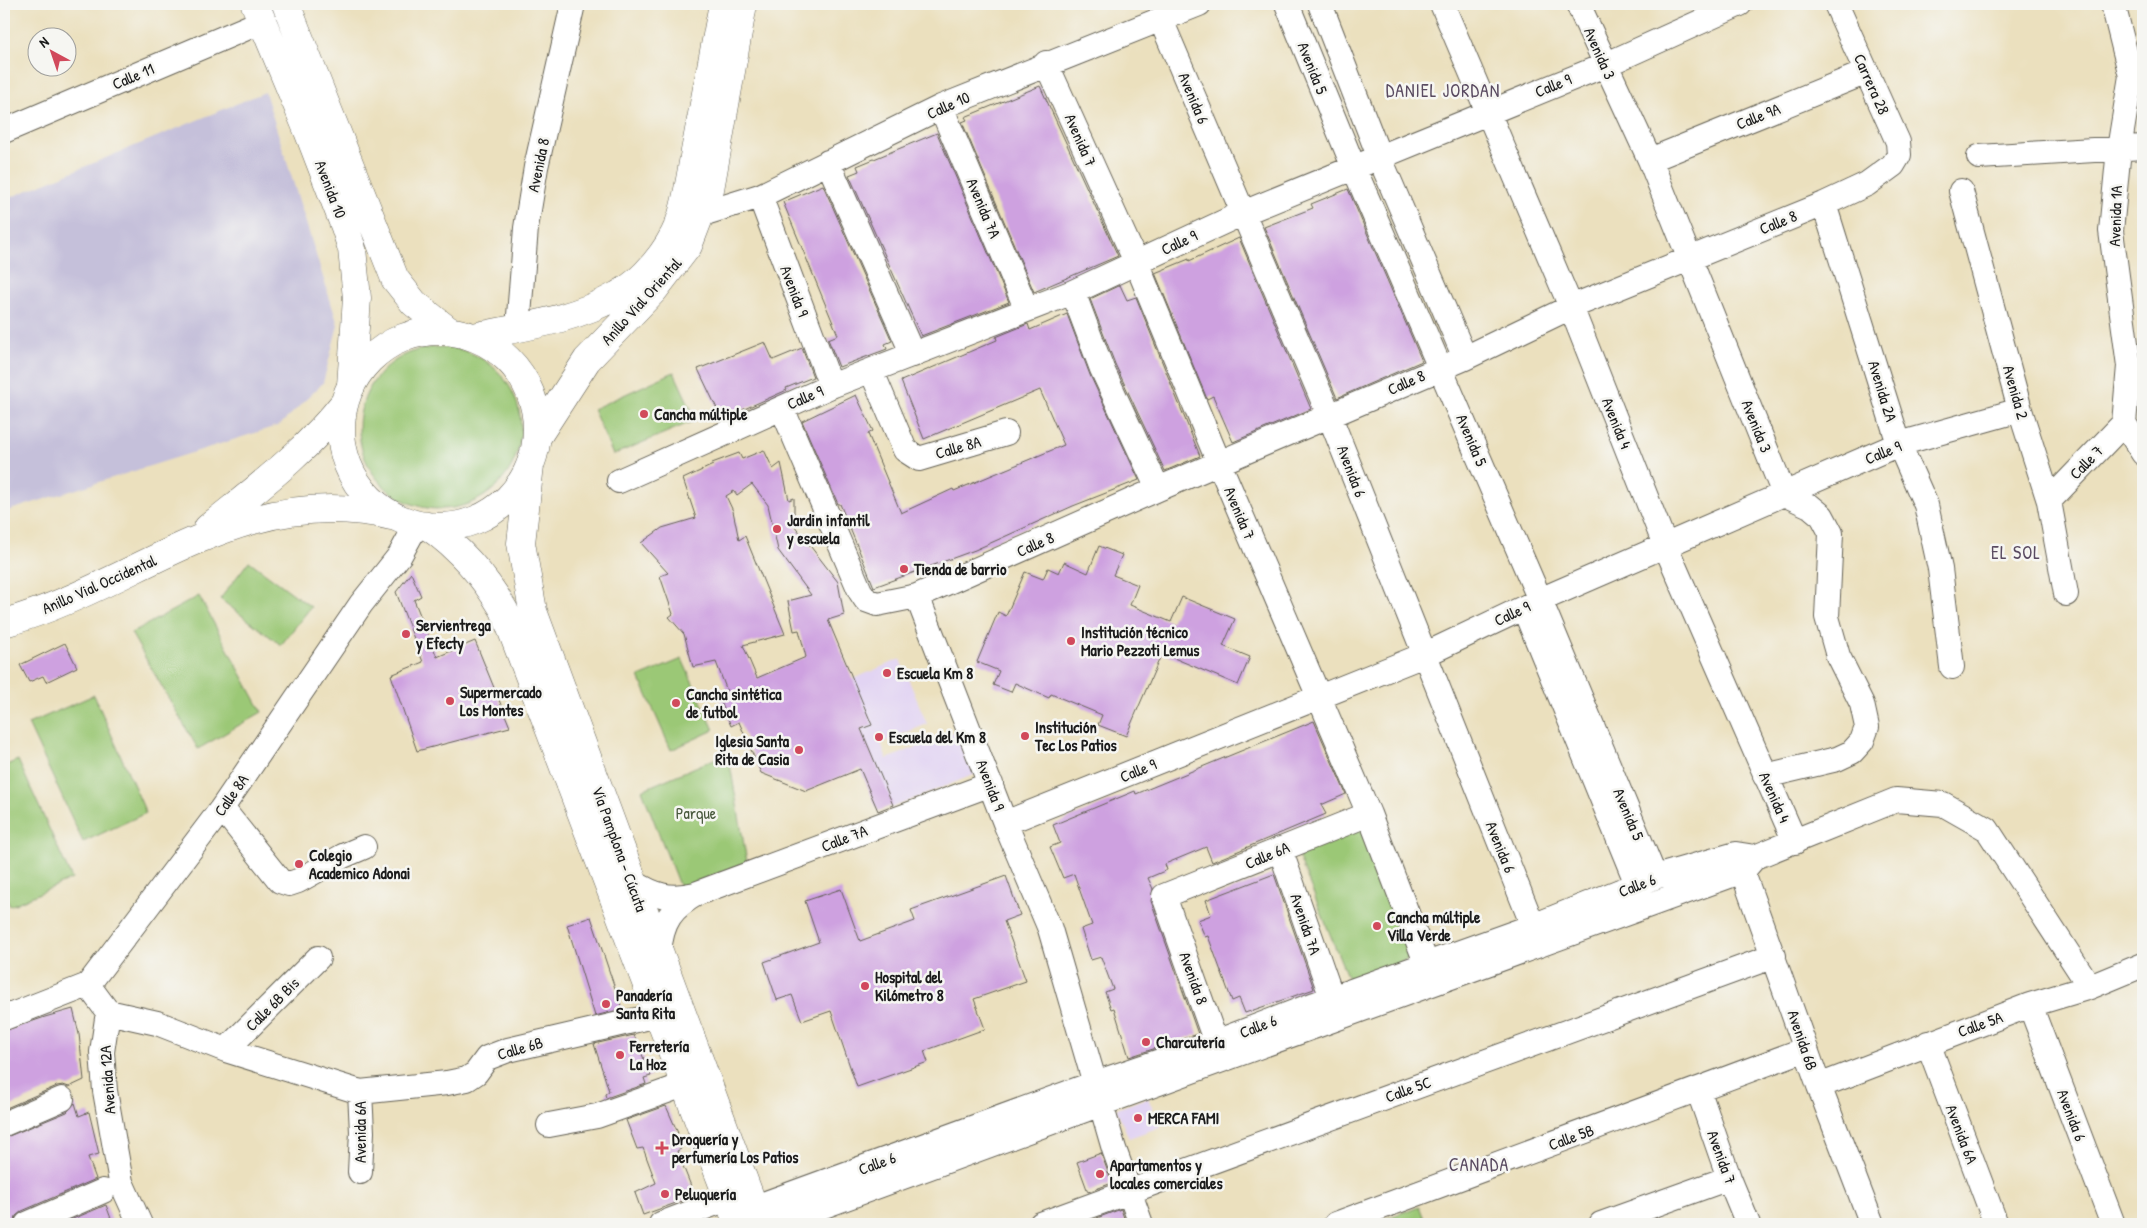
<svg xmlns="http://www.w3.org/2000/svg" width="2147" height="1228" font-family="'Patrick Hand',sans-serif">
	<rect width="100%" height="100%" fill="#f6f6f2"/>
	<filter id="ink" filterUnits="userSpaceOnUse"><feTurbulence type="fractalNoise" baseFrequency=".02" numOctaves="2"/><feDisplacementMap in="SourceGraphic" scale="10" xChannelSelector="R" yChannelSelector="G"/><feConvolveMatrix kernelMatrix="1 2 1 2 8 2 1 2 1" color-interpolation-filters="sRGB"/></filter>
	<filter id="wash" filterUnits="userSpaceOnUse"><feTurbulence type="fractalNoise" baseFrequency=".0096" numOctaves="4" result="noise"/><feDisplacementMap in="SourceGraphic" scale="20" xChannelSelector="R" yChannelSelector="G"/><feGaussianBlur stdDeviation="1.12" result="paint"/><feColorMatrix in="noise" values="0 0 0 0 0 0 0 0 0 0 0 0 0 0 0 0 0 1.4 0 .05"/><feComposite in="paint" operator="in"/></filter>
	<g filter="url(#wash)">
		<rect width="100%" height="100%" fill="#ebe0be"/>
		<path fill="#e2d4f3" d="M900,659L927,724L881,743L887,759L961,729L978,773L891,808L860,730L871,725L853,679Z
			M1148,1098L1160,1127L1129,1138L1116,1109Z"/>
		<path fill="#c5c0da" d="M265,92L338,325L323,383L280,425L4,512V200Z"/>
		<path fill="#9bc876" stroke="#5c7249" d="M359 428a81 81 0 1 1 162 0a81 81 0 1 1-162 0Z
			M674,372L696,420L613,455L593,409Z
			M249,561L311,607L281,645L220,599Z
			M199,596L262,712L198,749L131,633Z
			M682,659L714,730L671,750L639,677Z
			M94,695L146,813L83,842L28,724Z
			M728,753L747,862L680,888L642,790Z
			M18,760L72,879L10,906L4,894V766Z
			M1369,825L1420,955L1349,981L1297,853Z
			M1419,1206L1426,1224H1372Z"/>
		<g id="blocks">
			<path fill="#cea1e0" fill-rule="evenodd" d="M1040,86L1118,256L1034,292L962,122L967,120L965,117Z
				M937,133L1009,302L921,336L849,175L859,171L857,166Z
				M823,185L892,341L885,344L887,349L839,367L828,339L838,335L783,202Z
				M1348,189L1422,361L1337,398L1264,227L1313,208L1311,204Z
				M1239,238L1311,409L1233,442L1213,396L1207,399L1155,273L1189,259V261Z
				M1120,285L1127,300L1136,297L1200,456L1165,471L1115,364L1090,299Z
				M1067,314L1090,375L1139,480L1073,506L975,550L874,587L840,504H838L802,421L856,395L873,431L868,434L901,513L953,489L954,491L1064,445L1040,390L924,439L901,381L997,340L996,337L1028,324L1030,330Z
				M765,342L773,360L802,348L813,377L786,388L787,390L722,419L698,369Z
				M764,450L773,469L781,463L789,500L794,498V525L838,582L844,615L828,620L872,725L861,729L893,805L878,811L860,769L806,791L761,773L739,722L731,726L718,695L727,691L716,662L693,667L684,634L669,617L673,614L660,576L668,573L641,543L662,528L696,518L683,479L713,465L712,463L739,453L742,459ZM752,484L768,505L778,550L811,595L788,601L794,631L799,630L806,657L757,678L743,645L785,634L745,536L739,540L733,511L726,496L734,491L737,495Z
				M1099,546L1122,555L1113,575L1138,585L1130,605L1171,622L1182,597L1235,619L1223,646L1250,657L1238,685L1162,653L1126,736L1098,725L1102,715L1051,694L1049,698L1015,683L1011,692L993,685L999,671L977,662L998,612L1006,616L1025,572L1043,579L1048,568L1059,573L1064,562L1088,573Z
				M411,573L421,596L414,600L437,657L475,641L510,727L417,751L391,675L423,662L396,592Z
				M65,643L77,667L46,682L43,676L29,682L20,665Z
				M1314,721L1346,794L1321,805L1326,814L1212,862L1206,847L1165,864L1167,870L1148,878L1153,889L1151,901L1198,1034L1129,1057L1114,1008L1111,1009L1105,992L1113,989L1101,957L1091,960L1081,929L1092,925L1074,874L1063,878L1050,847L1060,843L1053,825L1135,791L1136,794Z
				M1274,874L1314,989L1245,1013L1239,998L1232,1001L1208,936L1205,937L1198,920L1211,915L1206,900Z
				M1006,876L1020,915L1004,921L1026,981L974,999L985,1029L924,1051L928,1062L857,1087L831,1011L802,1021L792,995L777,1000L764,962L819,942L805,901L841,889L860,941L915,921L911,910Z
				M591,917L622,1009L595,1016L567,925Z
				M73,1009L79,1034L84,1080L69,1087L63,1085L57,1086L4,1109V1031L45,1017Z
				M634,1035L651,1076L644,1078L646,1084L606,1098L605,1094L609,1091L594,1044Z
				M75,1103L79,1116L89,1112L99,1154L88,1157L96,1179L22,1211L16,1216L14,1224L11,1221L4,1224V1138L67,1112Z
				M666,1106L678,1133L675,1134L681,1149L677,1151L695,1196L643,1215L635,1193L656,1183L643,1148L637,1149L626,1120Z
				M1101,1153L1112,1183L1088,1192L1077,1162Z
				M106,1205L113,1224H61Z
				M1121,1209L1126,1224H1100L1097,1218Z"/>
		</g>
	</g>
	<g filter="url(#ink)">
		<use href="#blocks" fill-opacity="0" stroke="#646155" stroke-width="1"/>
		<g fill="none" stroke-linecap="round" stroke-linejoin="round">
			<g stroke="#646155" stroke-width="26">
				<path id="minor" d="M1287,4L1354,168L1540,600L1655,877
					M1320,4L1379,156L1465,358
					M1442,4L1571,307L1665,545L1795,842
					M1578,4L1650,160L1784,494L1810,506L1822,516L1831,533L1827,617L1838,656L1862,704L1867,727L1862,741L1852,752L1837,759L1765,776
					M2113,4L2131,76L2119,149L2111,231L2129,366L2124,423L2143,453
					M1161,20L1330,417L1533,926
					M1046,63L1136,262L1219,463L1369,814L1427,965
					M941,107L1027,310
					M4,131L249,27L263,25
					M1979,157L2143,147
					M1650,160L1867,72
					M828,162L913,355
					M1961,191L2020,410L2049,501L2066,594
					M760,196L831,386
					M1824,204L1899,444L1926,505L1940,569L1952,667
					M702,214L760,196L941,107L1199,4
					M1073,292L1102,369L1158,489
					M518,328L526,228L536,167L573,4
					M872,372L905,450L919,459L1006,433
					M782,408L860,591L866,600L877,604L917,596L1158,489L1465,358L1571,307L1824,204L1867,184L1893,165L1899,155L1898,142L1836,4
					M619,481L831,386L1073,292L1243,213L1605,65L1740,4
					M2049,501L2124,423
					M917,596L1005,823L1050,929L1114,1149L1141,1224
					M1524,608L1637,884
					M222,808L280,881L289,884L298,881L343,856L364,847
					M1005,823L1424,655L1540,600L1899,444L2020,410
					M1280,849L1332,998
					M1737,856L1819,1086L1872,1224
					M633,882C656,896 669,900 696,894
					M659,952C662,921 671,908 698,893L991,784
					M88,985L108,1012L102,1052L105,1091L121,1182L140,1224
					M2030,1005L2113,1224
					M108,1012L157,1023L226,1050L360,1092L447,1083L467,1079L476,1073L487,1058L508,1050L658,1015
					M4,1018L88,985L222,808L361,604L400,555L417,524
					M1928,1043L1996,1224
					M226,1050L318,958
					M1221,1057L1164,896L1369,814
					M1819,1086L2030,1005L2090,987L2143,965
					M1698,1089L1729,1178L1748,1224
					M4,1124L62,1099
					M549,1125L597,1116L684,1085
					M360,1172L362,1132L360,1092
					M736,1214L1095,1083L1216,1042L1315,1004L1533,926L1655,877L1736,854L1755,857L1896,800L1943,804L1987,829L2090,987
					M27,1224L103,1191
					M661,1224L727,1199
					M775,1224L1101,1104L1743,871L1755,857
					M1041,1224L1774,956
					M1336,1224L1806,1049
					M1601,1224L1729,1178"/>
			</g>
			<g stroke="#646155" stroke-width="29">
				<path id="major" d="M255,4L308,131L345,227L352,249L357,298L351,386
					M286,4L395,279L414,303L449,331"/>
			</g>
			<g stroke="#646155" stroke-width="29">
				<path id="highway" d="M341 429a98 98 0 1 1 196 0a98 98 0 1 1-196 0Z
					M473,337C522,327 574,320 618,295C644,281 668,251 679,224C688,200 691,171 696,146C705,98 714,51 723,4
					M537,437L587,360L654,290L688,246L710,189L743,4
					M530,465L521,543L533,611L760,1224
					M428,526C461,549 484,576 504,610L738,1224
					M208,528C256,489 307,451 345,402
					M4,623C139,585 240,481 392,516"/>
			</g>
			<use href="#minor" stroke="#fff" stroke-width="24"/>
			<use href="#major" stroke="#fff" stroke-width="28"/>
			<use href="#highway" stroke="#fff" stroke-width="28"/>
		</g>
	</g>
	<g fill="#d1495b" stroke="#f6f6f2" stroke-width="2">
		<circle cx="644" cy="414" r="5"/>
		<circle cx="777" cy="529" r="5"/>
		<circle cx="904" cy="569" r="5"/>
		<circle cx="406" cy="634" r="5"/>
		<circle cx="1071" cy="641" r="5"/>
		<circle cx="887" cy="673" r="5"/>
		<circle cx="450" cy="701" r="5"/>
		<circle cx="676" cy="703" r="5"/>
		<circle cx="1025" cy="736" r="5"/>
		<circle cx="879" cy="737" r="5"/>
		<circle cx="799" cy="750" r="5"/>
		<circle cx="299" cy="864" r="5"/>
		<circle cx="1377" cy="926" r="5"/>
		<circle cx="865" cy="986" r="5"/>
		<circle cx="606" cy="1004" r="5"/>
		<circle cx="1146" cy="1042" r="5"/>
		<circle cx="620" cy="1055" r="5"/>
		<circle cx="1138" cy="1118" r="5"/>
		<path d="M659.5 1140.5h5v5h5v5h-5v5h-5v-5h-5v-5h5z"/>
		<circle cx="1100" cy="1174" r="5"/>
		<circle cx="665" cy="1194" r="5"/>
	</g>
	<g text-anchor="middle" stroke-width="5" stroke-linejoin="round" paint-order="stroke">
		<g font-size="16" fill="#1c1c1c" stroke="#f6f6f2">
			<text transform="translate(1600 53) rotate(66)" y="6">Avenida 3</text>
			<text transform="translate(1313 68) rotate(68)" y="6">Avenida 5</text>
			<text transform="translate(133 76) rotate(-23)" y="6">Calle 11</text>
			<text transform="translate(1872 84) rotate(66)" y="6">Carrera 28</text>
			<text transform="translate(1553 85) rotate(-22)" y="6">Calle 9</text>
			<text transform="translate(1194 98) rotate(67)" y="6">Avenida 6</text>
			<text transform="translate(948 105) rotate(-24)" y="6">Calle 10</text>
			<text transform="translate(1758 116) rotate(-22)" y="6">Calle 9A</text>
			<text transform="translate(1081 140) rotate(66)" y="6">Avenida 7</text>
			<text transform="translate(538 165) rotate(-78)" y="6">Avenida 8</text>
			<text transform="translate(331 189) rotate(69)" y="6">Avenida 10</text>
			<text transform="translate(984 208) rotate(67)" y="6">Avenida 7A</text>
			<text transform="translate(2115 216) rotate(-88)" y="6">Avenida 1A</text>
			<text transform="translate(1778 222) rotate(-22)" y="6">Calle 8</text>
			<text transform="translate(1179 242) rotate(-25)" y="6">Calle 9</text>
			<text transform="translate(795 291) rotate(69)" y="6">Avenida 9</text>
			<text transform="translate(641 301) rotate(-48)" y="6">Anillo Vial Oriental</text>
			<text transform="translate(1406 382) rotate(-24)" y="6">Calle 8</text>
			<text transform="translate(1883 391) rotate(73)" y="6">Avenida 2A</text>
			<text transform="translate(2016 392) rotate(74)" y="6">Avenida 2</text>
			<text transform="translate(805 397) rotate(-23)" y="6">Calle 9</text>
			<text transform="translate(1617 423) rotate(68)" y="6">Avenida 4</text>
			<text transform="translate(1757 426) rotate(68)" y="6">Avenida 3</text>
			<text transform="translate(1472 440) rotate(67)" y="6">Avenida 5</text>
			<text transform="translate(958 447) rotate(-16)" y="6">Calle 8A</text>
			<text transform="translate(1883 452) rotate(-22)" y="6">Calle 9</text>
			<text transform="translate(2086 462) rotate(-46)" y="6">Calle 7</text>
			<text transform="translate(1352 471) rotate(69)" y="6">Avenida 6</text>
			<text transform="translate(1240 513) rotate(67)" y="6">Avenida 7</text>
			<text transform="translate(1035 544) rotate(-24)" y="6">Calle 8</text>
			<text transform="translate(99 584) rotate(-24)" y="6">Anillo Vial Occidental</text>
			<text transform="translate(1512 613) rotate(-25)" y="6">Calle 9</text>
			<text transform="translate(1138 770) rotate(-22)" y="6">Calle 9</text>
			<text transform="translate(991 785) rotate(69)" y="6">Avenida 9</text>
			<text transform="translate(231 795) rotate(-55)" y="6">Calle 8A</text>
			<text transform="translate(1775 797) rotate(66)" y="6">Avenida 4</text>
			<text transform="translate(1629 814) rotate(67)" y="6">Avenida 5</text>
			<text transform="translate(844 838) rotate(-21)" y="6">Calle 7A</text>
			<text transform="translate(1501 847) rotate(68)" y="6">Avenida 6</text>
			<text transform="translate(620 849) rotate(70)" y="6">Vía Pamplona - Cúcuta</text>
			<text transform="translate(1267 855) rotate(-23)" y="6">Calle 6A</text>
			<text transform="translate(1637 885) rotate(-21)" y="6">Calle 6</text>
			<text transform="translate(1306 924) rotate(71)" y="6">Avenida 7A</text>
			<text transform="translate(1194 978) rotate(70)" y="6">Avenida 8</text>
			<text transform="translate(272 1004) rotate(-45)" y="6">Calle 6B Bis</text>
			<text transform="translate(1980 1024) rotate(-20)" y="6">Calle 5A</text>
			<text transform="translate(1258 1026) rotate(-21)" y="6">Calle 6</text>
			<text transform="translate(1803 1040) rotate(71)" y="6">Avenida 6B</text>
			<text transform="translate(520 1048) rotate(-16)" y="6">Calle 6B</text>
			<text transform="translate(107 1080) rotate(-94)" y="6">Avenida 12A</text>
			<text transform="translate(1408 1089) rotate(-20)" y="6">Calle 5C</text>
			<text transform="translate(2072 1115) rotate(69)" y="6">Avenida 6</text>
			<text transform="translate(360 1132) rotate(-90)" y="6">Avenida 6A</text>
			<text transform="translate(1962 1134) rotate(69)" y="6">Avenida 6A</text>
			<text transform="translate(1571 1137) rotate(-20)" y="6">Calle 5B</text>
			<text transform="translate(1722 1157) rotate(70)" y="6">Avenida 7</text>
			<text transform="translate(877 1163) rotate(-20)" y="6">Calle 6</text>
		</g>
		<g font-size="16" font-weight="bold" fill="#1c1c1c" stroke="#f6f6f2" text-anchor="start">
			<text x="654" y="420">Cancha múltiple</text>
			<text x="787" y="526">Jardin infantil<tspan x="787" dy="18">y escuela</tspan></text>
			<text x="914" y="575">Tienda de barrio</text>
			<text x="416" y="631">Servientrega<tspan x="416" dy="18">y Efecty</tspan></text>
			<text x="1081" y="638">Institución técnico<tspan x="1081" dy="18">Mario Pezzoti Lemus</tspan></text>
			<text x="897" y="679">Escuela Km 8</text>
			<text x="460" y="698">Supermercado<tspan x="460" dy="18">Los Montes</tspan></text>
			<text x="686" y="700">Cancha sintética<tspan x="686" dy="18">de futbol</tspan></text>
			<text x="1035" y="733">Institución<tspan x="1035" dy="18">Tec Los Patios</tspan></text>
			<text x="889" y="743">Escuela del Km 8</text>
			<text x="789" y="747" text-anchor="end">Iglesia Santa<tspan x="789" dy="18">Rita de Casia</tspan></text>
			<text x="309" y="861">Colegio<tspan x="309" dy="18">Academico Adonai</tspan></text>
			<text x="1387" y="923">Cancha múltiple<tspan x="1387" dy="18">Villa Verde</tspan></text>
			<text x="875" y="983">Hospital del<tspan x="875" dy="18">Kilómetro 8</tspan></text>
			<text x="616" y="1001">Panadería<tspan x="616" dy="18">Santa Rita</tspan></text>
			<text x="1156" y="1048">Charcutería</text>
			<text x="630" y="1052">Ferretería<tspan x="630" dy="18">La Hoz</tspan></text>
			<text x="1148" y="1124">MERCA FAMI</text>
			<text x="672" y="1145">Droguería y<tspan x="672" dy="18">perfumería Los Patios</tspan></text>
			<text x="1110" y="1171">Apartamentos y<tspan x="1110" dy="18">locales comerciales</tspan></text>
			<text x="675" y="1200">Peluquería</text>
		</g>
		<g font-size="16" fill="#48583c" stroke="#f6f6f2">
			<text x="696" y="819">Parque</text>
		</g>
		<g font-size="18" letter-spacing="1" fill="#5a4b61" stroke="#f6f6f2">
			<text x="1443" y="97">DANIEL JORDAN</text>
			<text x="2016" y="559">EL SOL</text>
			<text x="1479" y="1171">CANADA</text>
		</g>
	</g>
	<rect width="2147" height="1228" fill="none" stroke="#f6f6f2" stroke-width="20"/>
	<g transform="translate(52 52) rotate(320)"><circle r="24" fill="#f6f6f2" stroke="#9f9f9c"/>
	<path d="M0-4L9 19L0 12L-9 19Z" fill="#d1495b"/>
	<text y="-8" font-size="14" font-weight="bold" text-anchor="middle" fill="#1c1c1c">N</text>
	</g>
</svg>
